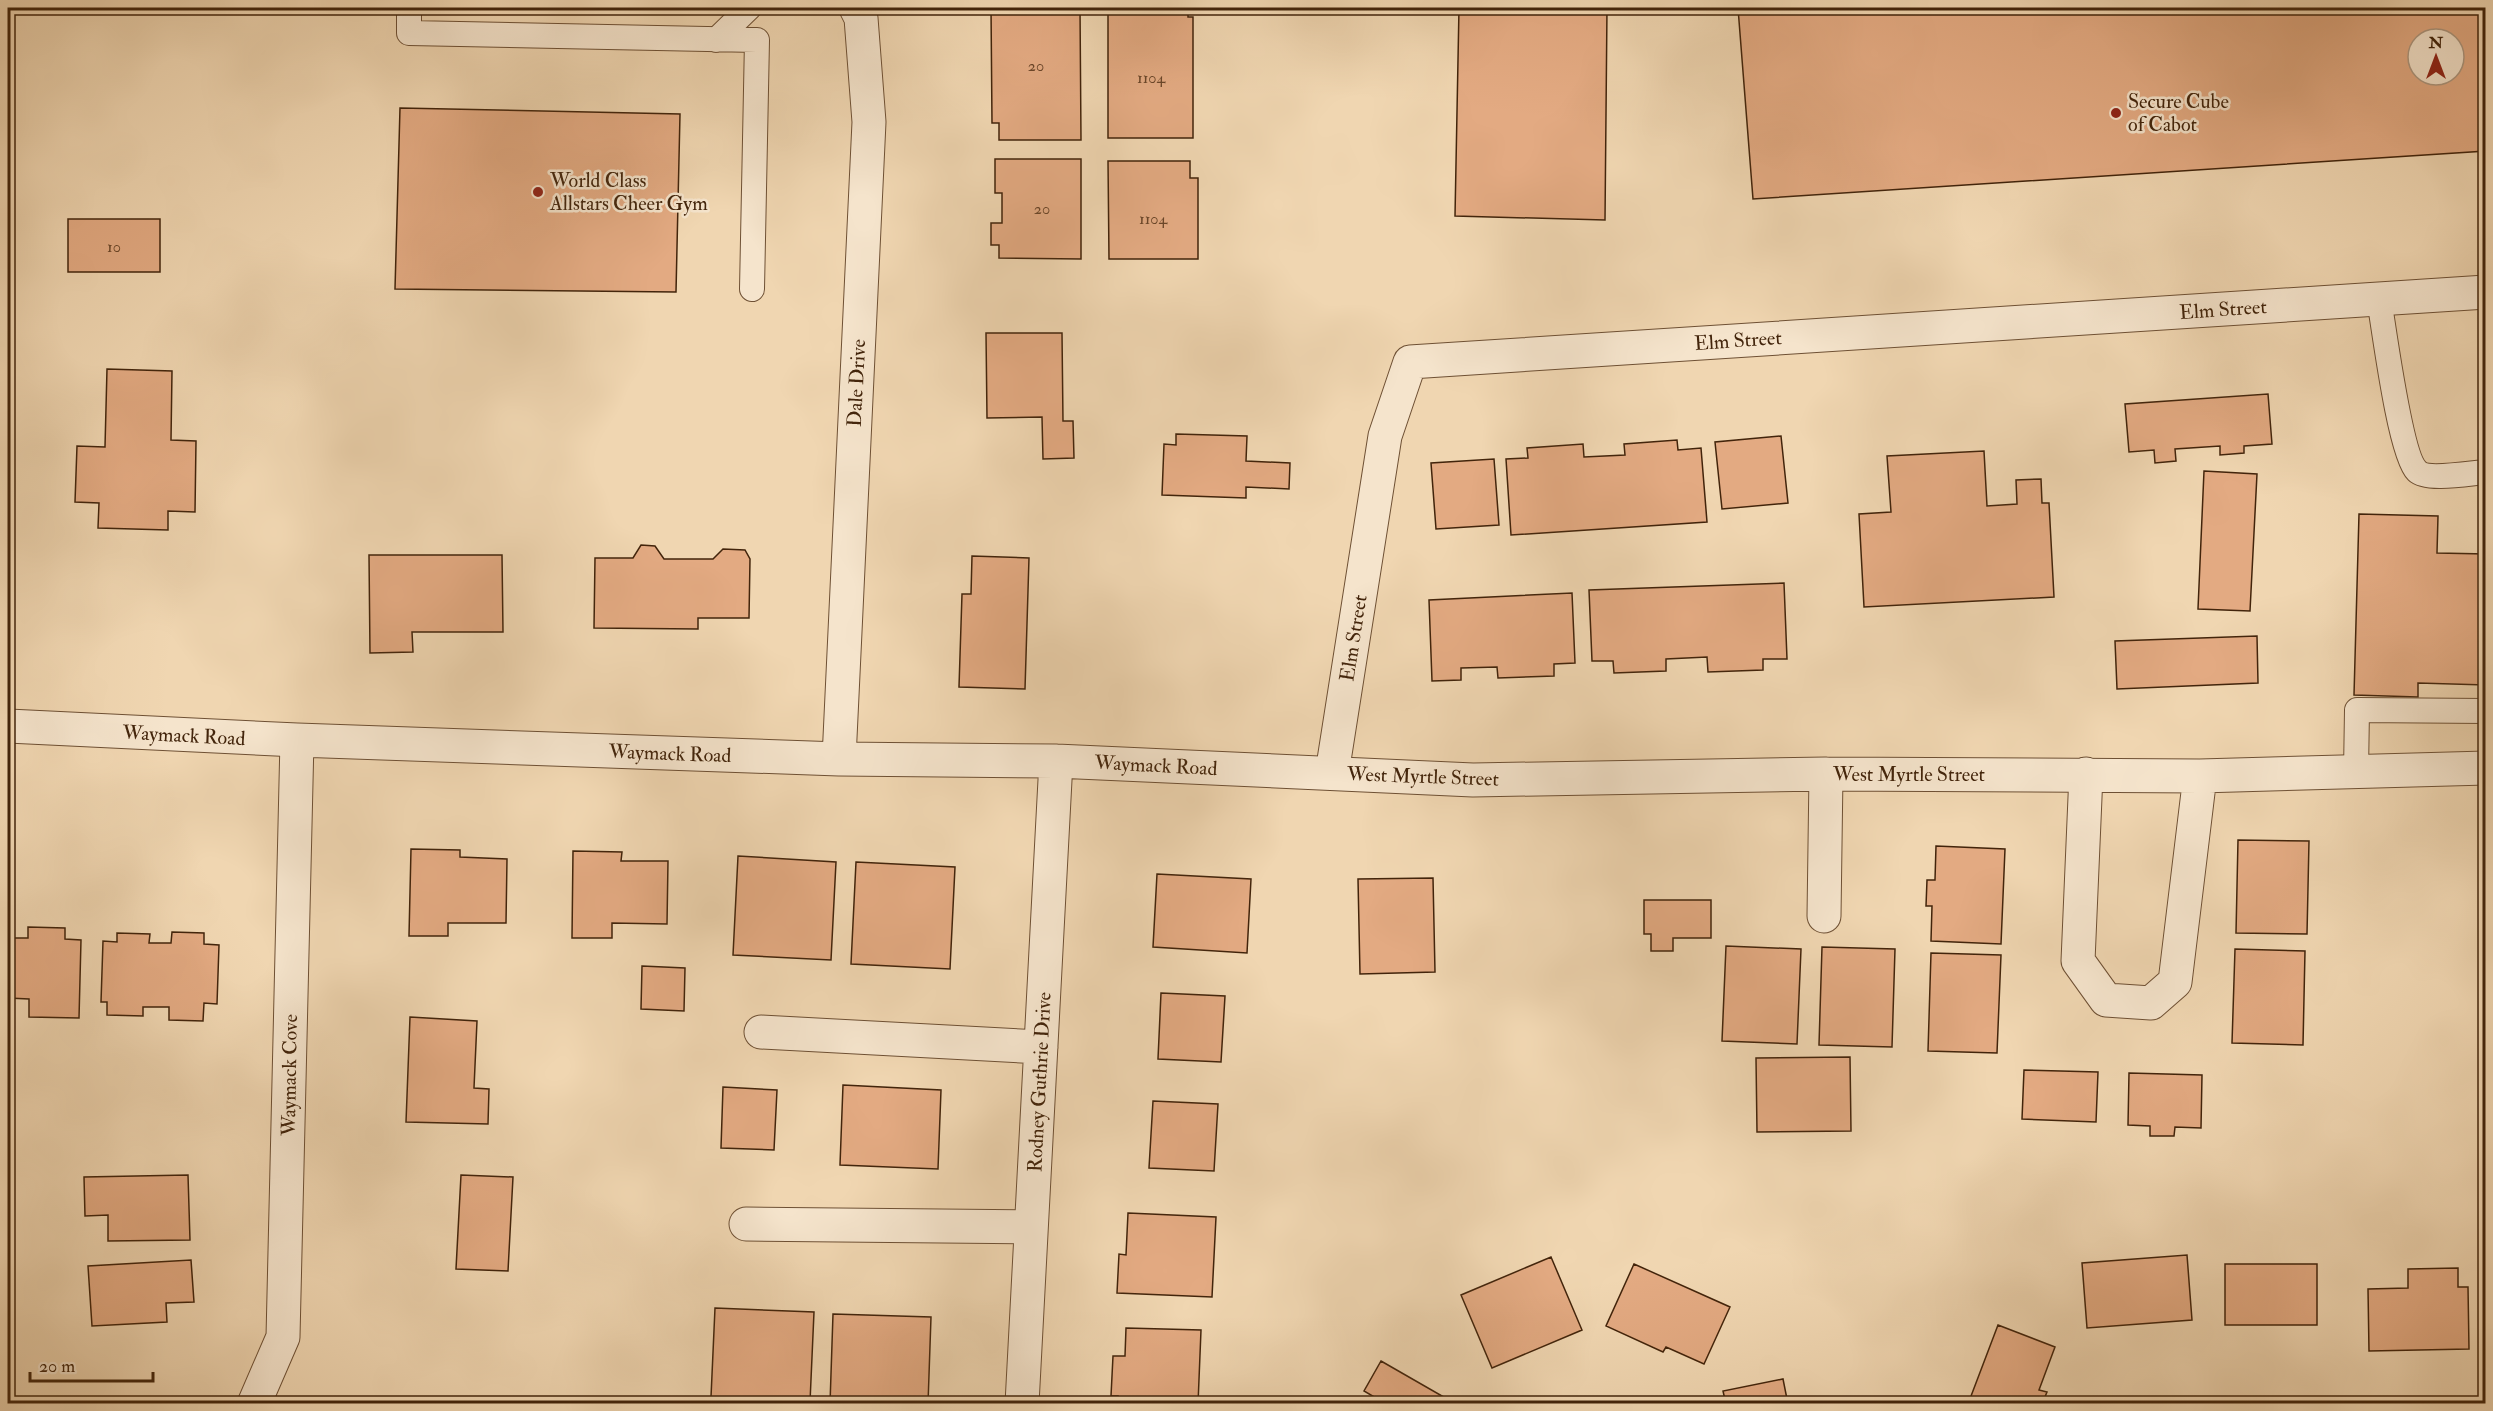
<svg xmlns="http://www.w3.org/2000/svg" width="2493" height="1411" font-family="'IM FELL Double Pica',serif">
	<rect width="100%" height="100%" fill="#f0d6b1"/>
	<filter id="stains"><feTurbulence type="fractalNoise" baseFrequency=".00333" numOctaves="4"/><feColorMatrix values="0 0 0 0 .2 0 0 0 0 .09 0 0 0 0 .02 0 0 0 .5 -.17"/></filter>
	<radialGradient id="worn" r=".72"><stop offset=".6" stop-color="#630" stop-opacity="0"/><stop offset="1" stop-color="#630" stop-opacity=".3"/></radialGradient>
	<path fill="#e3aa82" stroke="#42240b" stroke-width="1.5" fill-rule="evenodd" d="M991,8H1080L1081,140H999V123H992Z
		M1108,8H1188V17H1193V138H1108Z
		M1459,8H1607L1605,220L1455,216Z
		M1738,8H2486V151L1753,199ZM2418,39H2454V75H2418Z
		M400,108L680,114L676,292L395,289Z
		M995,159H1081V259L999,258V245H991V223H1002V193H995Z
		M1108,161H1190V178H1198V259H1109Z
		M68,219H160V272H68Z
		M986,333H1062L1063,421H1073L1074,458L1043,459L1042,417L987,418Z
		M107,369L172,371L171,440L196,441L195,512L168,511V530L98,528L99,503L75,502L77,446L105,447Z
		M2268,394L2272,444L2244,446V453L2220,455V446L2175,449L2176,461L2155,463L2154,450L2129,452L2125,404Z
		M1176,434L1247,436L1246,461L1290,463L1289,489L1246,487V498L1162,495L1164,444L1176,445Z
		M1781,436L1788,503L1722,509L1715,442Z
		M1677,440L1678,450L1701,448L1707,522L1511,535L1506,459L1528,458L1527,448L1583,444L1584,457L1625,455L1624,444Z
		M1984,451L1987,506L2017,504L2016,480L2041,479L2042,503H2049L2054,597L1864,607L1859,514L1891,512L1887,456Z
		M1494,459L1499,525L1436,529L1431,463Z
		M2204,471L2257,474L2250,611L2198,609Z
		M2359,514L2438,516L2437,553L2486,554V685L2418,683V697L2354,695Z
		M641,545L655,546L664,559H713L723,549L745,550L750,559L749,618H698V629L594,628L595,558H633Z
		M369,555H502L503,632H412L413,652L370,653Z
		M972,556L1029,558L1025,689L959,687L962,594H971Z
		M1784,583L1787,659H1763V670L1708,672L1707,657L1666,659V671L1614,673L1613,661H1592L1589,590Z
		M1572,593L1575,663L1554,664V676L1498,678L1497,667L1461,668V680L1432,681L1429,600Z
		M2257,636L2258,683L2117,689L2115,641Z
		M2238,840L2309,841L2307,934L2236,933Z
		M1936,846L2005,849L2001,944L1931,941L1932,906H1926L1927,880H1935Z
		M411,849L460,850V857L507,859L506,923H448V936H409Z
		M573,851L622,852L621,861H668L667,924L612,923V938H572Z
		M738,856L836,862L831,960L733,955Z
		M856,862L955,867L950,969L851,964Z
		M1157,874L1251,879L1247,953L1153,947Z
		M1433,878L1435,972L1360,974L1358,879Z
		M1644,900H1711V938H1673V951H1651V934H1644Z
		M28,927L65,928V939L81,940L79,1018L29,1017V999L8,998V1011V928H14V938H28Z
		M172,932L204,933V944L219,945L217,1004L204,1003L203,1021L169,1020V1007H143V1016L107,1015V1002H101L103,941L117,942V933L150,934L149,943H171Z
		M1726,946L1801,949L1797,1044L1722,1041Z
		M1822,947L1895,949L1892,1047L1819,1045Z
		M2235,949L2305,951L2303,1045L2232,1043Z
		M1931,953L2001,955L1997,1053L1928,1051Z
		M642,966L685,968L684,1011L641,1009Z
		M1161,993L1225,996L1221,1062L1158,1059Z
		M410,1017L477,1021L474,1088L489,1089L488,1124L406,1122Z
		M1850,1057L1851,1131L1757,1132L1756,1058Z
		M2024,1070L2098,1072L2096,1122L2022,1119Z
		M2129,1073L2202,1075L2201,1128L2175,1127L2174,1136H2150V1126L2128,1125Z
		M843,1085L941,1090L938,1169L840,1165Z
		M723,1087L777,1090L774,1150L721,1148Z
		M1153,1101L1218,1104L1214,1171L1149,1168Z
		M188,1175L190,1240L108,1241V1215L85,1216L84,1177Z
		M461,1175L513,1177L508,1271L456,1269Z
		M1128,1213L1216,1217L1212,1297L1117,1293L1119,1254L1126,1255Z
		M2187,1255L2192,1320L2087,1328L2082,1263Z
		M1551,1257L1582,1330L1492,1368L1461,1295Z
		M191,1260L194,1302L166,1303L167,1322L92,1326L88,1266Z
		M1634,1264L1730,1307L1704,1364L1666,1347L1663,1352L1606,1326Z
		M2225,1264H2317V1325H2225Z
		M2458,1268V1287H2468L2469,1349L2369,1351L2368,1289L2408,1288V1269Z
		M715,1308L814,1312L810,1402L711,1397Z
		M833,1314L931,1317L928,1404H830Z
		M1998,1325L2055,1347L2039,1390L2047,1392L2042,1404H1968Z
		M1126,1328L1201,1330L1198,1404H1118V1396H1111L1113,1356H1125Z
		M1381,1361L1456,1404H1386L1364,1391Z
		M1783,1379L1788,1404H1726L1723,1391Z"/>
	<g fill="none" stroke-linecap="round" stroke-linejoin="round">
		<g stroke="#6e5034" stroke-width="26">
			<path id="lane" d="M409,8V33L757,40L752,289
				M716,40L749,8
				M2379,299C2384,328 2400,455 2417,471C2427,481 2471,473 2486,472
				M2356,772L2357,710L2486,711"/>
		</g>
		<g stroke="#6e5034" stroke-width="35">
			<path id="street" d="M8,726L297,740L839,759L1056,761L1473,780L1826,774L2200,776L2486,768
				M839,759L869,122L861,18L856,8
				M1332,773L1385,436L1410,362L2486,292
				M2086,774L2078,961L2106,1000L2151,1003L2175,982L2200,776
				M1824,916L1826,774
				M761,1032L1041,1047
				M746,1224L1031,1227
				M254,1404L283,1337L297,740
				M1022,1404L1056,761"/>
		</g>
		<use href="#lane" stroke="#f5e4cc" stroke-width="24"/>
		<use href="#street" stroke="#f5e4cc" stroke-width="33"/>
	</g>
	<g fill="#8f2418" stroke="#f5e4cc" stroke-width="2">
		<circle cx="2116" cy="113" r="6"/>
		<circle cx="538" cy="192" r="6"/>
	</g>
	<g text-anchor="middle" stroke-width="5" stroke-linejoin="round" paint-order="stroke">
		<g font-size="16" fill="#6a4629">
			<text x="1036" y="71">20</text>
			<text x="1151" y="83">1104</text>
			<text x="1042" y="214">20</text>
			<text x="1153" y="224">1104</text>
			<text x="114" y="252">10</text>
		</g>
		<g font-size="20" fill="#42240b" stroke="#f5e4cc" text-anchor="start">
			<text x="2128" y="108">Secure Cube<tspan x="2128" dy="23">of Cabot</tspan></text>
			<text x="550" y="187">World Class<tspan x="550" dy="23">Allstars Cheer Gym</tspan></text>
		</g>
		<g font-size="20" fill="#42240b" stroke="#f5e4cc">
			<text transform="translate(2223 309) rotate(-4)" y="7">Elm Street</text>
			<text transform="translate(1738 340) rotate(-4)" y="7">Elm Street</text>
			<text transform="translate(856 383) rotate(-87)" y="7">Dale Drive</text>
			<text transform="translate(1353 638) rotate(-81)" y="7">Elm Street</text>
			<text transform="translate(184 735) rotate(3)" y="7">Waymack Road</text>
			<text transform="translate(670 753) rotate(2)" y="7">Waymack Road</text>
			<text transform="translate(1156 765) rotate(3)" y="7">Waymack Road</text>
			<text x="1909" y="781">West Myrtle Street</text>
			<text transform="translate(1423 776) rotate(2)" y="7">West Myrtle Street</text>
			<text transform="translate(289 1075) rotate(-89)" y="7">Waymack Cove</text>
			<text transform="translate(1039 1082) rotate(-87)" y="7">Rodney Guthrie Drive</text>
		</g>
	</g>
	<rect width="2493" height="1411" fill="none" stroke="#f0d6b1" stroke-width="30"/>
	<rect x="9" y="9" width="2475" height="1393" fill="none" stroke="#42240b" stroke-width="3"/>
	<rect x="15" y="15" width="2463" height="1381" fill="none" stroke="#42240b" stroke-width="1.5"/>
	<g transform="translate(2436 57)"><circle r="28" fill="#f5e4cc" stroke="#ad977f" stroke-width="1.5"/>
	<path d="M0-4.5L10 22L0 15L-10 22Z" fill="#8f2418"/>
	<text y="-9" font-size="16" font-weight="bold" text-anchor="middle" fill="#42240b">N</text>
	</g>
	<path d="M30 1372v9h123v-9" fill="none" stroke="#42240b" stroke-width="3"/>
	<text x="39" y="1372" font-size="18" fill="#42240b" stroke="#f5e4cc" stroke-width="4.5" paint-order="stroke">20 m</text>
	<rect width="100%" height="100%" filter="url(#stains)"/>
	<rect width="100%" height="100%" fill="url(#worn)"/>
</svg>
